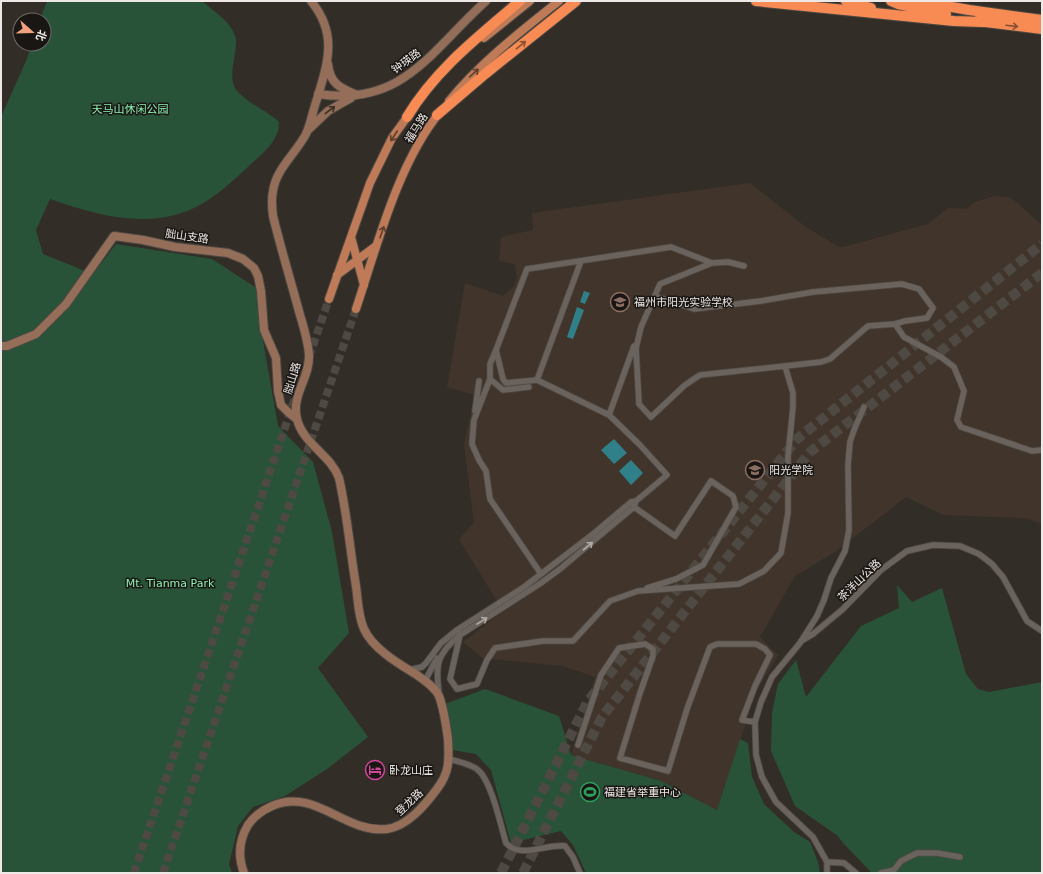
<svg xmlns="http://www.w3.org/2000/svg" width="1043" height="874" font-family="'DejaVu Sans','Noto Sans SC',sans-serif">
	<rect width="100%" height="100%" fill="#332d27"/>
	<path fill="#41352b" d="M750,183L806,227L839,247H843L928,224L948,208L966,209L975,202L995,196L1008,197L1014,200L1042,225V524L1026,518L943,515L906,497L835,552L795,576L760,637L778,655L756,692L717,810L661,781L571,755L595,677L563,666L482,658L463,642L503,611L459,539L474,523L464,444L475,395L447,387L465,283L503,296L513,287L517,278L515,264L499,261L501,237L533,230L532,213Z"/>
	<path fill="#295339" d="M47,1H202C213,11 234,23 236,40C237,53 228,75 235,88C243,101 268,111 279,122C280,140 262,154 250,165C233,181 215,198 194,208C147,230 96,215 50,199L36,230L43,254L85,271C68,293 51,319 27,334C19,339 9,341 1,344V117L26,61L32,44H44V20H40Z
		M116,244L212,259L258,289L261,329L278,426L313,462L332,532L349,633L318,668L368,737L327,769L285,796L253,807L238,826L229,864L232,873H1V349L39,336L57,319L72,301Z
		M897,585L912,602L942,588L966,674L978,689L989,692L1042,682V873H872L843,843L838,836L795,806L771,751L772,713L778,684L796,660L806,697L861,626L899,608Z
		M485,689L559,716L571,755L661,781L717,810L740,739L748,743L752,777L764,804L794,832L810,842L818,862L820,873H586L573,845L561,831L511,843L491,770L476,754L452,750L445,704Z"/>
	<path fill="#2f8089" d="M584,291L590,293L585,304L580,302Z
		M577,307L584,310L573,339L567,337Z
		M614,439L627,453L614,464L601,450Z
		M631,460L643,473L631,485L619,471Z"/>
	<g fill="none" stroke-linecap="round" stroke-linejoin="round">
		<path stroke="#4f4944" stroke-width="8" stroke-dasharray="8 4" stroke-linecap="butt" d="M309,357L329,299
			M134,873L295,398
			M163,873L356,309"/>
		<path stroke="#4f4944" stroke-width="10" stroke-dasharray="10 5" stroke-linecap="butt" d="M501,873L588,701L797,439L1042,244
			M523,873L602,717L810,452L1042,273"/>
		<g stroke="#4e4843" stroke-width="7">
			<path id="street" d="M655,296L694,309L761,301L813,292L902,284L919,289L933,308L927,318L905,321L895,324L868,326L830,359L821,362L785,366
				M895,324L904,337L941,357L954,367L964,391L957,420L961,427L1032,451L1042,450
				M496,350L490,364V379L503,390L529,387
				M490,379L474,420L472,444L479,460L486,471L490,499L541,574
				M537,380L581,261
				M475,411L479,381
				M609,415L634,346
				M636,501L667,475L640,445L609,415L537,380L506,383L503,379L496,350L527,269L671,247L712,263
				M634,507L675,536L711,481L733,496L736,507L703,565L676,579L647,588
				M457,630L460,635L450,679L457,689L477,684L487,660L495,648L543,641H573L610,601L638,591L739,584L764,571L781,553L788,513V456L793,407V393L785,366L700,375L685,385L651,417L639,404L636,348L641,327L660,284L712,263L728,262L744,266
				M801,641L813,634L843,609L881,570L907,551L933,545L960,546L979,554L992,564L1003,577L1027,621L1042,631
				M409,670L422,667L426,663L441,643L457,630L524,587L593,534L631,502L636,501L634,507L560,569L541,583L460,635C437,654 435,664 439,693
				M425,681L437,658
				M578,745L601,675L619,648L645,644L653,649V656L640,693L620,758L668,771L687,709L710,647L717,644H756L765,649L770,655L755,686L742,720L755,722
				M449,759C459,762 471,764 478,770C491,780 501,826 506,843C520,859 546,844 565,846L573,857L580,873
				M827,862L844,863L856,873
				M827,873V862L813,837L776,802L762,777L756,755L755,722L761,702L772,677L800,643L817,616L824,600L831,578L845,551L849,530L848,465L850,442L854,430L864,407
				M881,873L894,870L901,861L917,853H937L960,857"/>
		</g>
		<g stroke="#4e4843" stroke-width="10">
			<path id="secondary" d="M328,64C330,84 340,88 357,95
				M318,94C404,107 431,50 486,1
				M308,130L328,111L351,98
				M1,346H7L36,334L66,304L114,236L143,240L175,247L228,253L243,259L254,268L258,276L261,291L264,330L276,358L278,391L281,405L289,413L297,419
				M244,873C238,857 239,840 248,825C254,816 263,810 272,806C315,787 345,834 387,829C408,826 425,805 437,789C450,772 449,760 448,739C446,725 444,709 439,696C435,687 425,681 417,675C399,664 373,649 364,629C358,616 358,600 356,586C350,550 347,513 339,478C331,455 303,444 297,419C291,395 310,378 309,355C308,338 301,320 297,304C289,275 280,245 273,216C272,208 271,200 273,191C276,169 296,153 306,134C311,123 313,110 317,99C328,62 338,34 311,1"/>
		</g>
		<g stroke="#4e4843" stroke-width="10">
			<path id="primary" d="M484,38L530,1
				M449,101C480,63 520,32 559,1
				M351,237L364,285
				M337,275L376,246
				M329,299L370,183L392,138L410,113
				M356,309C377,246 398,163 440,112"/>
		</g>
		<g stroke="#4e4843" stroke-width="12">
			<path id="highway" d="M756,1L954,21L982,22
				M846,1L871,8
				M891,1L898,4L946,14
				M918,1L969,10L1042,20
				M977,21L1042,29
				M437,115L485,74L576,1
				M407,117C435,70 479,36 520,1"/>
		</g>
		<use href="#street" stroke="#6a625c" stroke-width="5.5"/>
		<use href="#secondary" stroke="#956e59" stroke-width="8"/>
		<use href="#primary" stroke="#bf7b57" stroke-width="8"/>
		<use href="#highway" stroke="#f88b53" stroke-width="10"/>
	</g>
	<defs><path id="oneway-shaft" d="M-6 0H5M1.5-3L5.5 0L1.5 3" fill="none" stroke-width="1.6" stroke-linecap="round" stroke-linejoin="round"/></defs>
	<g stroke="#885033">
		<use href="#oneway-shaft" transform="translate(1012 26) rotate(7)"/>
		<use href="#oneway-shaft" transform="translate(521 45) rotate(-39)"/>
	</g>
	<g stroke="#5b3e2e">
		<use href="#oneway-shaft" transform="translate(474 73) rotate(-42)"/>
		<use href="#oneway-shaft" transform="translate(394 136) rotate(123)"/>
		<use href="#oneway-shaft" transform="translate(382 232) rotate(-71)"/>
	</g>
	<use stroke="#3e3028" href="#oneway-shaft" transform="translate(330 110) rotate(-37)"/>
	<g stroke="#b3aca8">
		<use href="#oneway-shaft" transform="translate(588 546) rotate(-40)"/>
		<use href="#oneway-shaft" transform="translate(482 621) rotate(-32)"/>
	</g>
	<defs>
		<g id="school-ring" transform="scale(1)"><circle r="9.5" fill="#191613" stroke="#8d6e63" stroke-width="1.5"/><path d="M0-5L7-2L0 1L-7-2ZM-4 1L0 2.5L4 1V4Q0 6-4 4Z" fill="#8d6e63"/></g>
		<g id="university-ring" transform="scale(1)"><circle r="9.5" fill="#191613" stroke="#8d6e63" stroke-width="1.5"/><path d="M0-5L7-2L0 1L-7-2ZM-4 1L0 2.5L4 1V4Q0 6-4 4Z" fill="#8d6e63"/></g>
		<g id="hotel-ring" transform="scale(1)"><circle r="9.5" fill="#191613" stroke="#d1479c" stroke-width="1.5"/><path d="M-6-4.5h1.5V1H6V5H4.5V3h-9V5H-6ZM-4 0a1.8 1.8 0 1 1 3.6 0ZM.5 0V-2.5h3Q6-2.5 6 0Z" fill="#d1479c"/></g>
		<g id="stadium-ring" transform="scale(1)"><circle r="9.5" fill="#191613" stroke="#2e9e5b" stroke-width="1.5"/><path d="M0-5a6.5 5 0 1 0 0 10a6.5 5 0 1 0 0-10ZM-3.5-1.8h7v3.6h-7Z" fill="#2e9e5b"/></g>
	</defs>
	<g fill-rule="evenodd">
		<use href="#school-ring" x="620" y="302"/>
		<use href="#university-ring" x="755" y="470"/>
		<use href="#hotel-ring" x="375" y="770"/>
		<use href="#stadium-ring" x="590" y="792"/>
	</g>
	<g text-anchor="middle" stroke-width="3" stroke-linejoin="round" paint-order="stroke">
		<g font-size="11" fill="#eee9e6" stroke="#191613">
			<text transform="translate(406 61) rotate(-36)" y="4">钟瑛路</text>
			<text transform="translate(416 128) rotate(-58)" y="4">福马路</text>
			<text transform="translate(187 236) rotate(8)" y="4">胐山支路</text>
			<text transform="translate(292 378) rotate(-73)" y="4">胐山路</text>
			<text transform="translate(859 580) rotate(-44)" y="4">茶洋山公路</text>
			<text transform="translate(409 802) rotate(-43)" y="4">登龙路</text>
		</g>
		<g font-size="11" fill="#8df0b2" stroke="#191613">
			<text x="130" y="113">天马山休闲公园</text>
			<text x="170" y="587">Mt. Tianma Park</text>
		</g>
		<g font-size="11" fill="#eee9e6" stroke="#191613" text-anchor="start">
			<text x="634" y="306">福州市阳光实验学校</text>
			<text x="769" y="474">阳光学院</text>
			<text x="389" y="774">卧龙山庄</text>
			<text x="604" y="796">福建省举重中心</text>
		</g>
	</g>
	<rect width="1043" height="874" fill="none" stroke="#eee9e6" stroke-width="4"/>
	<g transform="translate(32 32) rotate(110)"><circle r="19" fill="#191613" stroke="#6e6a67"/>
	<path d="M0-3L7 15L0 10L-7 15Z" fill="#f1a17d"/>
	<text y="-6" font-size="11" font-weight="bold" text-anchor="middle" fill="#eee9e6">北</text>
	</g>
</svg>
